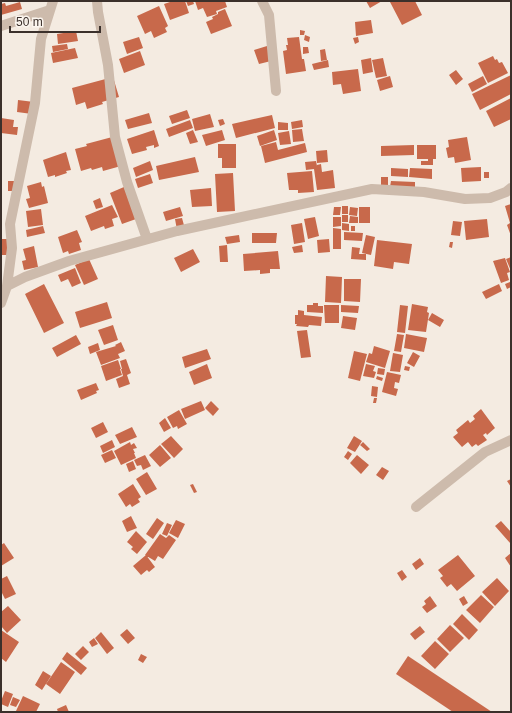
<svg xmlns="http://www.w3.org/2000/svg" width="512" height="713" font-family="Helvetica,sans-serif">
	<rect width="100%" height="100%" fill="#f4ebe1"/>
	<path fill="#c8694b" d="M173,1H185L189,13L170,20L164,4Z
		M186,1H193L194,4L188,6Z
		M195,1H225L227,7L216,11L217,14L207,17L203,8L198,10Z
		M366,1H382L370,8Z
		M392,1H415L422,15L402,25L390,2Z
		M20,2L22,9L1,15V4L5,3L6,6Z
		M159,6L168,26L165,28L167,32L154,38L151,31L145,34L137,16Z
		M225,9L232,26L211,34L206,22L213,19L212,17L218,14V12Z
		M371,20L373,33L356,36L355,22Z
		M300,30L305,31L304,35H300Z
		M76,31L78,41L58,44L57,34Z
		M305,35L310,37L309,42L304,40Z
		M139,37L143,48L127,54L123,42Z
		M299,37L302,59H304L306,71L286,74L283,51L287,50L286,45H288L287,38Z
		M358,37L359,42L355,44L353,38Z
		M67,44L68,49L53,52L52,46Z
		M267,46L271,61L259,64L254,50Z
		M303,47H308L309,53L303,54Z
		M75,48L78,58L53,63L51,53Z
		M325,49L327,60L321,61L320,50Z
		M140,51L145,65L124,73L119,59Z
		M493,56L495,60L497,59L499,63L502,62L508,73L488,83L478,63Z
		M371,58L373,72L363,74L361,60Z
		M383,58L387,76L376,78L372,60Z
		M328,60L329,67L314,70L312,64Z
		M358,69L361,91L343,94L341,84L333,85L332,72Z
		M456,70L463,79L456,85L449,75Z
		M511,75V94L480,110L472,94Z
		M390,76L393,87L380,91L377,80Z
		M483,76L487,84L472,92L468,84Z
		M113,77L119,97L102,102L103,104L87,109L85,102L76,105L72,88Z
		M511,98V119L494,127L486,111Z
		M18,100L34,102L32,114L17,112Z
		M187,110L190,118L172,124L169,116Z
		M149,113L152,123L128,129L125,120Z
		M210,114L214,127L195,131L192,119Z
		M272,115L275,128L236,138L232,124Z
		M1,118L14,120L13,127H18L17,135L1,133Z
		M223,119L225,124L220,126L218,120Z
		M190,120L193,128L169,137L166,129Z
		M302,120L303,127L292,129L291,122Z
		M278,122L288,123V130H278Z
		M302,129L304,141L293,142L292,130Z
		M154,130L159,146L154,148V145L146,147L147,150L132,154L127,139Z
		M193,130L198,142L190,144L186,133Z
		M222,130L225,140L206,146L202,135Z
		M274,130L277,140L260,146L257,136Z
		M289,131L291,144L280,145L278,133Z
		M116,136L121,166L103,171L102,167L92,170L91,168L81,171L75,149L87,146L86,144Z
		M467,137L471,160L455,163L454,157L448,158L446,148L449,147L448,140Z
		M276,142L278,150L305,143L307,152L265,163L261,146Z
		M218,144H236V168H222V158H218Z
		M414,145V155L381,156V146Z
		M417,145H436V159H433V165H421V161H428V159H417Z
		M327,150L328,162L317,163L316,151Z
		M66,152L71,170L66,171L67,173L55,177V175L48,177L43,160Z
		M195,157L199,172L159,180L156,166Z
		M150,161L153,170L136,177L133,168Z
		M316,161L317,166V165L321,164L322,172L333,170L335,188L317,190L314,169L306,170L305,162Z
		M481,167V181L462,182L461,168Z
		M391,168L408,169V177L391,176Z
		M410,168L432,169V179L409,177Z
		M312,171L314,192L298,193V190H289L287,173Z
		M484,172H489V178H484Z
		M233,173L235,211L217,212L215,174Z
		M150,174L153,183L138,188L135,179Z
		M381,177H388V189H381Z
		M8,181H16L14,191H8Z
		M391,181L415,182V188L390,187Z
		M41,182L42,187L44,186L48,203L29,208L26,199L30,198L27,186Z
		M124,187L136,219L122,224L110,193Z
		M211,188L212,206L192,207L190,190Z
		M100,198L103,207L96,209L93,201Z
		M511,204V236L507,225L510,223L505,206Z
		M112,205L118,217L112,219L114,226L105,229L104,226L91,231L85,216Z
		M342,206H348V214H342Z
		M180,207L183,216L166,221L163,212Z
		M334,207H341L340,215H333Z
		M350,207L358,208L357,216L349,215Z
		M359,207H370V223H359Z
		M41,209L43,225L28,227L26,211Z
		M342,215H348V222H342Z
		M350,216L358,217V223H349Z
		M315,217L319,236L308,239L304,219Z
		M333,217H341V226L333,227Z
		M182,218L185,229L177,230L175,219Z
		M487,219L489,237L466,240L464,221Z
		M453,221L462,222L460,236L451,235Z
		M302,223L305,242L294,244L291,225Z
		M342,223L349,224V231L342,230Z
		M43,226L45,233L27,237L26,230Z
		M351,226H355V231H351Z
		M333,228L341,229V249H333Z
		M77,230L82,242L79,243L81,250L69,254L68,251L63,253L58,237Z
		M344,232L363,233L362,241L344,240Z
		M252,233H277L276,243H252Z
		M239,235L240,242L227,244L225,237Z
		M366,235L375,237L371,255L362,253Z
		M1,239H8V255H1Z
		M329,239L330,252L318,253L317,240Z
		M377,240L412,244L409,264L394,262L393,269L374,266Z
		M450,242H453L452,248L449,247Z
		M227,245L228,262H220L219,246Z
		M302,245L303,252L294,253L292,247Z
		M34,246L38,267L24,270L22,261L26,260L23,249Z
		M352,247L360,248L359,254H366V260L351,259Z
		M193,249L200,262L181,272L174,258Z
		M278,251L280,269H270V273L260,274V270L244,271L243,254Z
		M511,257V271L506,259Z
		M505,258L510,272L507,273L509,280L501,283L493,261Z
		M89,259L98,279L84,285L75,265Z
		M75,268L81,283L72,287L68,279L61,282L58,275Z
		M326,276L342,277L341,303L325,302Z
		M344,279H361L360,302L344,301Z
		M510,282L511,287L507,289L505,284Z
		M44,284L64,323L44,333L25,294Z
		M499,284L502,291L486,299L482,292Z
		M107,302L112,318L80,328L75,312Z
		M313,303H318V306H323V313L307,312V305H313Z
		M412,304L428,307L427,312L429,313L426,332L408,330Z
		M324,305H339V323H325Z
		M341,305L359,306L358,313L341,312Z
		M400,305L408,306L405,333L397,332Z
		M298,310L304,311V315L322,317L321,326L309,325L308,327L296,326L297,324H295V315H298Z
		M432,313L444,320L440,327L428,320Z
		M343,316L357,318L355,330L341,328Z
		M113,325L118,340L104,345L98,330Z
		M307,330L311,357L301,358L297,331Z
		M397,334L404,335L401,352L394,351Z
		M406,334L427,338L424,352L404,348Z
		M76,335L81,344L57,357L52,348Z
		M121,342L125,351L118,354L120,358L101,365L96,352L116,346L115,345Z
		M98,343L100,350L90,354L88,347Z
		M374,346L390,351L385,368L366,362L369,353L372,354Z
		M207,349L211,359L185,368L182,357Z
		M354,351L367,354L360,381L348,378Z
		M413,352L420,356L414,367L407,363Z
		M393,353L403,355L400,372L390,371Z
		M126,359L131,373L127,375L130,384L119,388L116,379L123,376L121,369H122L120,361Z
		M118,360L121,369H120L122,375L106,381L101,366Z
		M207,364L212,378L194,385L189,372Z
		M366,364L375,366L373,371L376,372L374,378L363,376Z
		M405,366L410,367L409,371L404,370Z
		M378,368L385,369L384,375L377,374Z
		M387,372L401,375L399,383L395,382L394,388L398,389L396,396L382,392Z
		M377,376L383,378L382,381L376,379Z
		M96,383L99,390L96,391L97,393L81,400L77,390Z
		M372,386L378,387L377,397L371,396Z
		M374,398H377L376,403H373Z
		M201,401L205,410L185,419L181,409Z
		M211,401L219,409L213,416L205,408Z
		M481,409L495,428L487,435L486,433L483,435L487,440L478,446L476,444L472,447L468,442L462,447L453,437L458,433L456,430L468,420L470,423L475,419L473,416Z
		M179,410L187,424L178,429L177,426L173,428L167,417Z
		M165,418L171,428L164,432L159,423Z
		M103,422L108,432L96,438L91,428Z
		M132,427L137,437L120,444L115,435Z
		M171,436L183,449L174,458L161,444Z
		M354,436L362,441L355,452L347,448Z
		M112,440L115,447L103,453L100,446Z
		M130,442L131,445L134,443L137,448L133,449L135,453H134L136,458L121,465L114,451Z
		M363,442L370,449L367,451L360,445Z
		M160,445L171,458L160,467L149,455Z
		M112,450L116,458L105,463L101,455Z
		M348,451L352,454L348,460L344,457Z
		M145,455L151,466L143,470L141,465L137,466L134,460Z
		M357,455L369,465L361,474L350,463Z
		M133,461L136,469L129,472L126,464Z
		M382,467L389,471L383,480L376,475Z
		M147,472L157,489L146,495L136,479Z
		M511,479V487L507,481Z
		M133,484L141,497L138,499L140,502L132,507L130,504L126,507L118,494Z
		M193,484L197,492L194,493L190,485Z
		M131,516L137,528L127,532L122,521Z
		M157,518L164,523L153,539L146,534Z
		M176,520L185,524L178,538L169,533Z
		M501,521L511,532V544L495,526Z
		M167,523L172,525L167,536L162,534Z
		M136,531L147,542L137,554L131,549L133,547L127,542Z
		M160,534L166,538L169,535L176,540L163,559L158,556L155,561L145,555Z
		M4,543L14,558L1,566V545Z
		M511,553V567L505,558Z
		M146,555L155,567L149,572L147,570L141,575L133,566Z
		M458,555L475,576L457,591L451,584L447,587L440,578L443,576L438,570Z
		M420,558L424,564L416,570L412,564Z
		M402,570L407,577L402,581L397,573Z
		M7,576L16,594L5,599L1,591V579Z
		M497,578L509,591L495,606L482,592Z
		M481,595L494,607L480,623L466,610Z
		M430,596L437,606L427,613L422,607L426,604L424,601Z
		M464,596L468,603L463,606L459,599Z
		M8,606L21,620L7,633L1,626V612Z
		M462,614L478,630L469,640L453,624Z
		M450,625L464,638L450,652L437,639Z
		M420,626L425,632L415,640L410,634Z
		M127,629L135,638L128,644L120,635Z
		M1,630L19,642L6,662L1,658Z
		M101,632L114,648L107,654L95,638Z
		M94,638L98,644L92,647L89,642Z
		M435,641L449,654L435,669L421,656Z
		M83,646L89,652L81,660L75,654Z
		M67,652L87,668L81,675L62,659Z
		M141,654L147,657L143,663L138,660Z
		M408,656L492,712H453L396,674Z
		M61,662L75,672L60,694L46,684Z
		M43,671L51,676L42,690L35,685Z
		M5,691L13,694L8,707L1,704V701Z
		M23,696L40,704L36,712H18L16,711Z
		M13,697L20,700L16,707L10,705Z
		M66,705L69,712H58L57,709Z"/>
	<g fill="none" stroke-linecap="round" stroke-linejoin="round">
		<path stroke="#cdbbac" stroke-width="10" d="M97,1L98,12L108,65L115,137L127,182L147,239
			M262,1L269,15L276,91
			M1,26L50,10
			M7,286L25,277L69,261L177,231L372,189L424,192L465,199L490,198L506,192L511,188
			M1,303L7,286L12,248L10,224L35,103L41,39L53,1
			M416,507L485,452L511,440"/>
	</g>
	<rect width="512" height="713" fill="none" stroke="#3b302b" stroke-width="4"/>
	<path d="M10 26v6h90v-6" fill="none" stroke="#3b302b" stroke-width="2"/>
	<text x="16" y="26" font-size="12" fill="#3b302b" stroke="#fbf5ee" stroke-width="3" paint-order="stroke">50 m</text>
</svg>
